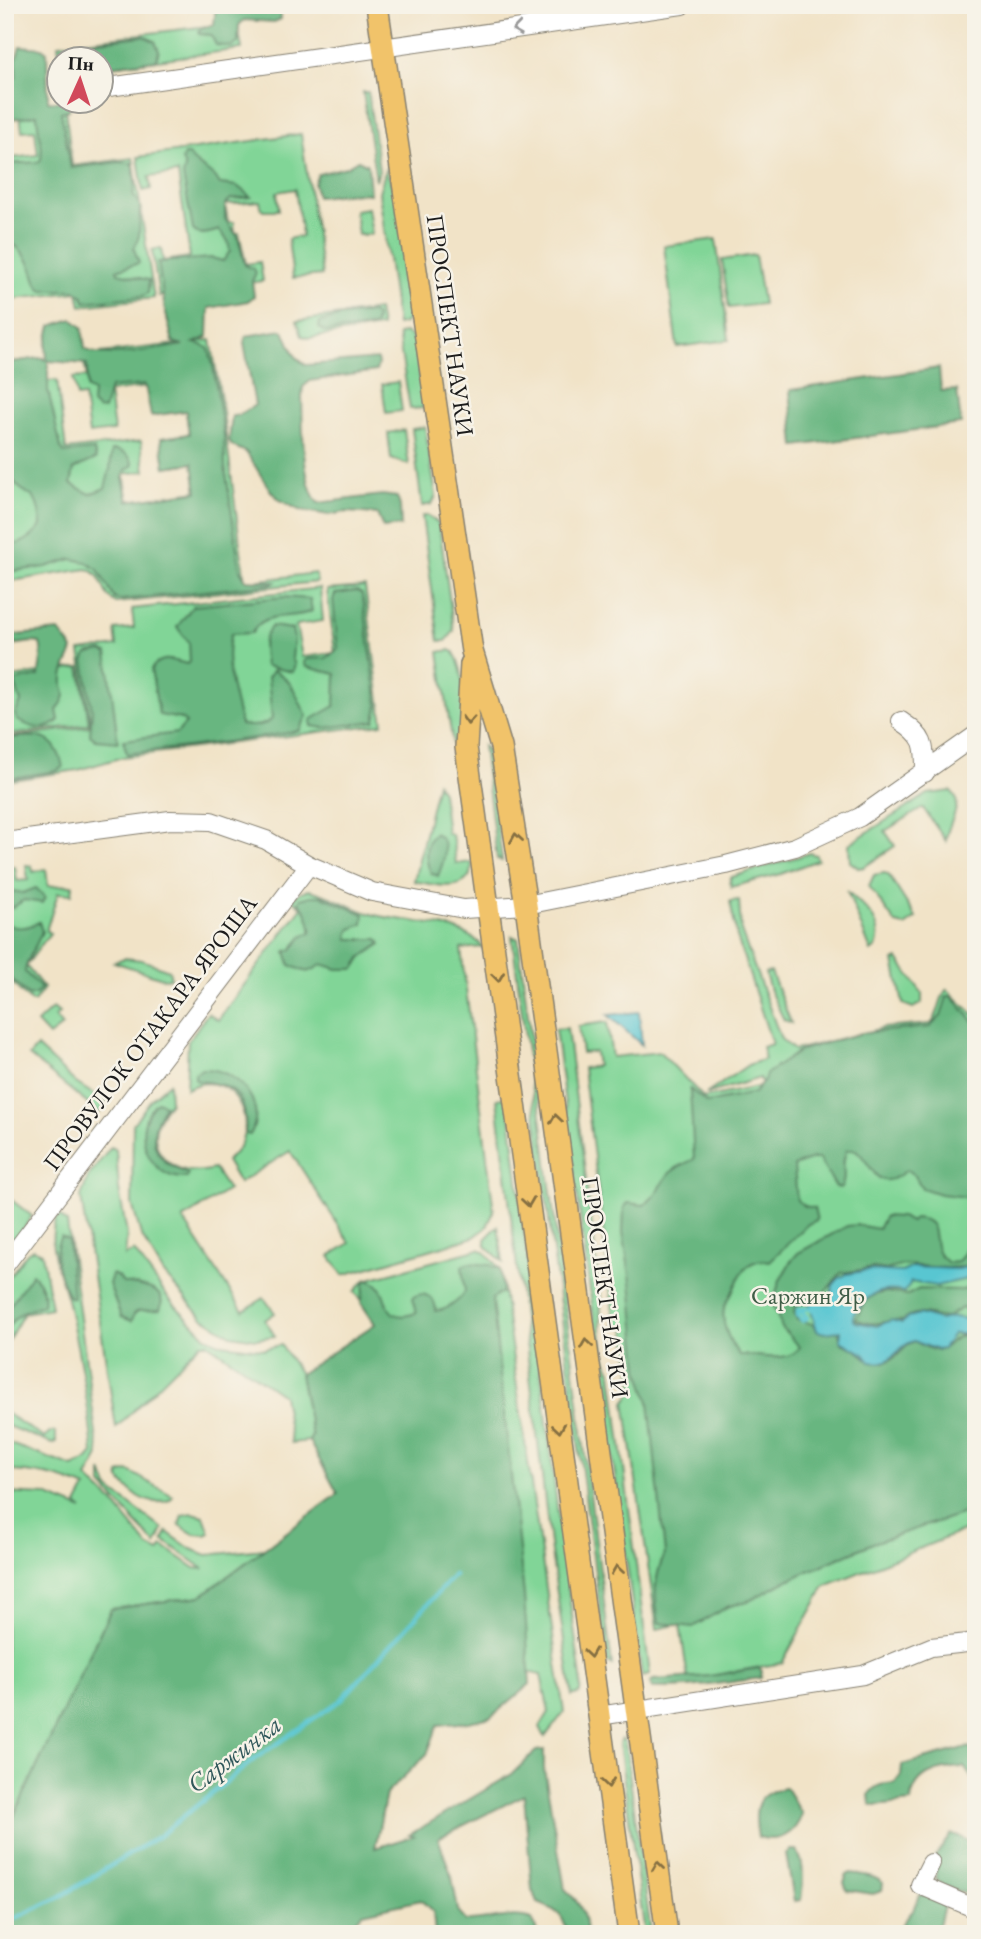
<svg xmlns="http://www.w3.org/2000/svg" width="981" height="1939" font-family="'EB Garamond',serif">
	<rect width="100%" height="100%" fill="#f7f3e8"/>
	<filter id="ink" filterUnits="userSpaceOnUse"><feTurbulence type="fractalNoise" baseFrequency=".0143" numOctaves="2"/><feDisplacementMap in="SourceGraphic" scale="14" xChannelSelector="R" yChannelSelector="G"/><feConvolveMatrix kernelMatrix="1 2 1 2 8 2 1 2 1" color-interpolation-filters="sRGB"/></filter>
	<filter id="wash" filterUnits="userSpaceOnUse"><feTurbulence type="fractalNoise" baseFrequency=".00686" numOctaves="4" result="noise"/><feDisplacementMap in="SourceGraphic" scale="28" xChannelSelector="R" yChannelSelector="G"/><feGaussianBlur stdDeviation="1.57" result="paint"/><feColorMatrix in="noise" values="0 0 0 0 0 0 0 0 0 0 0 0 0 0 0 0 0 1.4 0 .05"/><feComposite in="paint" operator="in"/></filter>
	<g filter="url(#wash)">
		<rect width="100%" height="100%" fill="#f1e3c7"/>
		<path fill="#81d597" stroke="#4e785a" stroke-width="2" d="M215,5H267L235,9L242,49L102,67V60L60,59L58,44L216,25Z
			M363,92H368L379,171L376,180Z
			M65,106L72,166L133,158L154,298L81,306L78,292L5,300V159L38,155L35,130L22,131L20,114Z
			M301,134L322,275L293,278L288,239L302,236L295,189L277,192L279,210H262L260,201L225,204L228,222H234L235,233H239L246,264L260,262L263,281L159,296L152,250L161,248L163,261L190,257L178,173L149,177L151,189L143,191L138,157Z
			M386,168L398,204L412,313L405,323L397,325L379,192Z
			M368,208L372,234L358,235L355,210Z
			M716,239L729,340L677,347L664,246Z
			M755,255L763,304L729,308L722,260Z
			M378,310L381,327L309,338L302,336L297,321Z
			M404,333L411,336L415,343L424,408L410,409L398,334Z
			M211,340L223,412L245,582L315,573L317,582L116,603C100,594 105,574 87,569L5,582V363L44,358L48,381L57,380L66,450L141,441L145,471L124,474L129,501L197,491L193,463L165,467L161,438L189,434L186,411L147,387L109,392L114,431L89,434L84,396L77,397L73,378L87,377L82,355Z
			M398,382L402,411L386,413L382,384Z
			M425,427L436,496L432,504L422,506L412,429Z
			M404,430L409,465L391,459L388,433Z
			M422,516H429L439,524L454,631L446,641H439Z
			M365,587L383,724L123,757L78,770L5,781V733L7,738L91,726L80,651L117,646L115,630L134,628L132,609L320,588L323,621L296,625L302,657L335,653L327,590Z
			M450,650L454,652C469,679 463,715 461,745L453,746L439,652Z
			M80,667L89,724L10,735L5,705V678Z
			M483,746L488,750L502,861L497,859Z
			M437,783L442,792L447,833L452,834L456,864L472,862C473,896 435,885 414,881Z
			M951,791C966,804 946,824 946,841L923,808L885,831L895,846L864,867L859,868L850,862L849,844L928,794Z
			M810,853L816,855L818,860L781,874L731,887L730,879L732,877Z
			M26,865L32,866L33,872L46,869L48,886L73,885L72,894L58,893L46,931L50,933L26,966L44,988L34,1002H31L5,976V867H15L17,881L28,880Z
			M884,873L888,874L916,918L905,926L896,924L869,886L874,875Z
			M309,890C332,895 352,909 375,915C404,922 464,922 483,947L461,949L494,1212L486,1228L474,1237L343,1275L330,1256L350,1243L290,1151L239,1183L226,1161C267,1131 235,1063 186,1089L188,1041L208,1013L218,1020L302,907L292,899L301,892Z
			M847,891C863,906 886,923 876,947L871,951Z
			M739,900L741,931L781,1039L794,1050L883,1028L931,1024C941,1012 938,1000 947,989L973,1014L976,1012V1526L825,1586L782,1663L688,1680L680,1624L657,1629L625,1402L634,1390L625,1326L615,1327L583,1068L597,1066L595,1052L582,1053L578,1026L607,1022L612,1057L660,1052L704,1098L762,1086L760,1078L706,1094L748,1065L765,1059L762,1047L772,1044L737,937L730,901Z
			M512,936L518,939L612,1665L607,1663Z
			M124,958L142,960L169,970L171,978L165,979L114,962Z
			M898,959L922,993V1003L913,1008L903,1004L894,961Z
			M771,972L791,1023L784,1020L770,991L765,973Z
			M53,1008L59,1013L55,1017L62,1026L49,1036L37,1023Z
			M567,1028L601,1300C600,1323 600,1352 612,1373L650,1675L642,1677L555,1029Z
			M37,1047L76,1083L107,1103L99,1113L29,1056Z
			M169,1083L170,1102C135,1140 167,1182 214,1169L228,1190L183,1219L243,1311L264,1298L275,1313L265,1320L275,1336L256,1339L231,1335L202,1317L164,1274L141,1235L132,1204L133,1124L152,1098Z
			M508,1097L560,1531L581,1678L580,1693L572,1696L551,1552L497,1099Z
			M111,1147L116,1150L119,1190L127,1234L125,1256L134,1251L170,1300L206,1337L222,1344L253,1348L264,1349L281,1345L300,1374L312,1436L309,1441L291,1443L283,1395L207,1343H201L116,1428L81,1197L88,1177Z
			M5,1195L32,1216L5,1257Z
			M60,1216L67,1223L99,1456L87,1478L113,1502L149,1547L159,1552L163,1546L195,1568L204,1569L163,1540L167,1532L191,1549L207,1555L264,1549L201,1596L111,1609L5,1835V1493L46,1495L83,1510L77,1505L86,1488C59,1476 35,1471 5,1471V1442L73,1467L87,1460L93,1453C89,1407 79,1352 69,1308C63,1277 45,1250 56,1218Z
			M498,1226L503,1262L486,1246L485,1239Z
			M33,1249L42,1253L51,1308L24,1313L5,1346V1282L27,1253Z
			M479,1249L485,1252L500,1269L564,1712L545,1737L540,1727L549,1712L541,1675L527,1672L391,1328L354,1292L365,1280Z
			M5,1405L6,1413L44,1438L51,1432H56V1442L52,1444L5,1425Z
			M102,1471L108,1488L163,1529L156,1545L102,1485Z
			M129,1471L173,1496L170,1500C149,1507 132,1495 120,1479L119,1474Z
			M193,1513L204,1516L210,1533L206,1535L194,1534L179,1525L182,1515Z
			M621,1739L625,1742L651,1934H645L619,1743Z"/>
		<path fill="#68b680" stroke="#42694e" stroke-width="2" fill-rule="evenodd" d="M216,5H280L281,19L274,22L244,20L239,25L238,43L231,47L216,45L211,35L199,34V31L201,29L214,25Z
			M143,36L155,41L159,51L156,60L102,67V60L61,59L62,48L71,44Z
			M20,46L42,48L47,52L48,101L70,102L69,110L61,112L71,168L120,162L132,163L135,183L133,195L140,205L139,236L134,249L139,263L117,270L118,273L149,280L148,293L143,296L85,302L83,296L75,290H42C34,283 36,278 32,269C27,256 17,245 5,239V164L40,162C45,148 37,130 37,115L5,120V75L16,77V59Z
			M184,155H189C197,168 212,170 220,184L237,186L251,197L231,199L225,204V219L238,237L245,265L254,269L256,273L252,281L254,296L248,301L209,308L208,337L194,343L203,345L209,349L213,366L224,435L225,466L240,570L246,580L275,582L272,584L121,600L115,599L98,570L86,562L72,559L46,567L5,572V544C20,547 33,537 41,526C40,516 39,501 30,495C22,489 18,489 13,480L5,477V363L39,358L47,360L46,346L51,326L72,319L82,327L85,349C104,361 160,348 183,345L173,342L165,310L158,262L212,258L223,261L230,251L228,241L219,230C211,233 199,237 193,230L183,176L185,168L182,160ZM48,361L87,364V389L93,392L92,404L97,409L104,410L110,388L145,385L151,416L186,411L189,434L161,438L165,467L193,463L197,492L128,501L123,478L126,470L133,465C130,455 124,450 112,450L110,469L105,488L90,494L71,484L74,469L96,459L94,450L64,453L61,448L48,390Z
			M358,160L368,165L370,194C350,191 336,196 317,197L314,184L318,174L346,167Z
			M371,313L376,316L375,325L370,327L326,332L319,328L320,322L342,316Z
			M282,330C294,344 287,353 306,365L377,359L378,364L376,371L310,381L303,387L302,397C303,423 301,482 318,503L382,495L397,497L400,506L401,526L383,528L377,514L346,512L329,515L299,510L280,500L271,491L246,452L232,446L229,441L232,416L239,415L255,405L244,343L246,336Z
			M939,368L941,391L957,390L961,424L795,446L790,390Z
			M357,591L362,594L364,605L378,705L375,721L325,728L312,726L311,720L335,706L336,674L306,667L304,662L307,659L326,658L338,649L333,600L335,594Z
			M284,597L310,599L312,611C292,621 265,609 252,633L231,634C223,662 234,698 241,725C252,727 264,727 272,719L268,677L273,670C296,682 295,696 307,716L299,731C242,741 184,747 127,754L123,740L177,733L186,723L181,719L159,715L151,669C161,655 172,660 187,664L190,662L189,643L177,627L193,606Z
			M272,626L292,629L294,638L292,659L295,664L293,672L265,666C263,650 260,639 272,626Z
			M59,631L73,649C71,659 64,667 63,677C61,696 72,689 57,710L59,720C47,733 31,728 17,720L15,714L21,702L14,681L39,676C39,663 44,657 40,643L32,642L5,646V636Z
			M102,651L107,653L108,660L118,742L96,740L90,735L92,710L84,661L87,654Z
			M5,735L6,738C36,736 55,731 63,767L56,771L5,779Z
			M435,833C451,843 444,861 438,876L431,873C425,860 423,842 435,833Z
			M36,888L45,897L42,903L24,900L12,908L6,905L5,894L8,890L23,893Z
			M311,896H322L364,914L363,924L351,929L348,934L349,939H378L381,944L362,957L354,969H337L322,964C306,976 306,972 290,965L286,951L291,950L303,936L311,932C312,923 305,908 299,902L300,899Z
			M5,922C15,930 28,928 39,922L42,931C38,945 26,958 25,972L41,988L36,994L29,996L5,973Z
			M947,996H952L976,1024V1198L940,1194L922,1188L915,1176L907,1170C875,1195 877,1169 856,1150H847C839,1165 848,1177 841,1188L836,1187L819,1159H812L794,1166L797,1200L805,1206L814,1208L817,1220L808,1224L770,1261C748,1256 739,1276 732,1293C730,1298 725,1304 724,1309C721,1324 730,1343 739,1355C757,1354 788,1365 800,1347L782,1328L773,1305L779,1282L791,1261L798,1253L847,1226L857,1225L878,1229L885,1216L901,1217L911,1222L914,1218C942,1219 930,1238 939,1254C940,1256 947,1261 948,1263L957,1262C968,1252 968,1242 966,1228L971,1224H976V1264L966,1267L946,1268L904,1265L886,1270L874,1268L841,1273L821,1297L796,1306L794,1312L797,1320L813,1324C819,1335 825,1333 836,1330L839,1333L841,1343C848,1346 856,1349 862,1354C871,1362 879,1367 892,1359C901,1354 904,1346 914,1341C920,1344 928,1349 935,1350C951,1352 951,1328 976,1337V1509L873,1543L788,1580L751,1600L727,1607L693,1627L659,1623C654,1597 653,1579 665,1554L649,1402L639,1369L631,1282L623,1232L624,1208L628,1203L644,1205C655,1197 659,1189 666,1178C671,1169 685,1164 694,1159L690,1089L707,1103L754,1093L764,1081L766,1074L801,1050L862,1033L930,1027L941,1016Z
			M202,1069C235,1067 269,1102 250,1135L245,1134C248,1096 235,1084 198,1081L195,1079V1073Z
			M158,1101L165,1105C153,1123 147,1147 167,1163C173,1168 181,1170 188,1174L187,1178C147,1181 128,1126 158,1101Z
			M61,1236L68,1240L73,1298L69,1297C60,1279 50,1255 61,1236Z
			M469,1263L490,1265L500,1269L503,1292L492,1299L524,1595L530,1684L491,1717L468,1722L438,1725L427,1754L386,1794L375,1848L413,1836L409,1835L512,1774L536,1751L544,1750V1769L565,1889C581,1904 585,1912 586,1934H567C564,1914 556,1910 538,1903L532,1890L524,1795L438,1838L452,1877L458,1910L466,1921C488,1921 511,1912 532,1919L538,1934H435L433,1912L421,1900L363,1913L341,1934H5V1835L111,1609L201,1596L338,1494L309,1441L312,1436L300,1374L375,1324L361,1303L365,1280C396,1282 374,1327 416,1313L412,1298C422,1289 438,1298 435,1311C448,1310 457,1303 465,1292L462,1266Z
			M32,1274C42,1284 45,1292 43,1305C24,1309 15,1315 5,1332V1312Z
			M112,1274L119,1277L123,1283C139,1286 169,1286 160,1310L139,1311L134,1314L132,1321L121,1317L109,1284Z
			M976,1286V1315L962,1308L945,1318C928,1317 917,1307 903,1321C884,1319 875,1329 856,1319L865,1301L874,1295L886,1292L908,1295L919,1289L962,1290Z
			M759,1668L762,1671L761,1678C724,1683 689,1689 652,1688L650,1683L653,1680L709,1676Z
			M976,1747V1784L964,1767C939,1768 914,1773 911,1802L875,1806L870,1804L869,1794C876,1784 883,1784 895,1783L901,1775L902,1765L964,1748Z
			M786,1788L802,1814C795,1835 779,1843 758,1837C753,1809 755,1792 786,1788Z
			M951,1834L959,1836L976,1847V1898L945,1886L936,1879L935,1857Z
			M790,1850H796C806,1861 803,1886 801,1900L794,1901L786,1854Z
			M851,1873C863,1875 874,1875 883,1883L882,1891L873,1894L847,1890L844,1883L847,1875Z
			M919,1895L935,1897L944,1906L939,1925L935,1934H895L913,1910Z"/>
		<path fill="#59c6d1" stroke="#3a7176" stroke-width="2" d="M639,1012L642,1045L608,1015Z
			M976,1265V1277L936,1286L911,1282L905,1292C882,1287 867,1294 854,1314L853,1319L856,1322L877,1326L891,1320L902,1323L909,1317L919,1314L939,1320L953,1317L976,1320V1334H953L943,1349L937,1350L914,1341C895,1346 895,1367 870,1362L864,1354L840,1341L841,1331L824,1333L817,1331L809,1304C817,1295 820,1303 829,1303L833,1285L838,1279L847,1274L867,1270L902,1272L913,1267L958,1269Z"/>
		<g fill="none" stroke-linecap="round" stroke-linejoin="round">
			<path stroke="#59c6d1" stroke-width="4.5" d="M803,1313L807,1318L803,1321L798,1316V1310L809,1308L813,1311
				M5,1923L60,1897L159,1836L256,1758L341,1700L454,1575"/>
		</g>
	</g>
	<g filter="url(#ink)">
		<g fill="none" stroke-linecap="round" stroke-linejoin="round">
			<g stroke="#868072" stroke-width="20">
				<path id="minor" d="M102,88L682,5
					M901,721C926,737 925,746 925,773
					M5,842L170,820L211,821L266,840L309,865L372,892L464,909L526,905L726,865L795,847L860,817L976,735
					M5,1265L309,865
					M599,1716L863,1675L931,1647L976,1642
					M931,1863L920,1885L976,1909"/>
			</g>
			<g stroke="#868072" stroke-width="24">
				<path id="major" d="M377,5L472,651L501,747L526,905L667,1934
					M471,664L466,747L629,1934"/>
			</g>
			<use href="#minor" stroke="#fff" stroke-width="18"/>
			<use href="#major" stroke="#f1c36a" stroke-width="21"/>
		</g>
		<defs><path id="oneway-chevron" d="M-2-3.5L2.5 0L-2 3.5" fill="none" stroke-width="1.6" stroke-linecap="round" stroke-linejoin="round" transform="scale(1.75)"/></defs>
		<use stroke="#999" href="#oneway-chevron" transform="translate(517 29) rotate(172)"/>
		<g stroke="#867043">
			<use href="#oneway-chevron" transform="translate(468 720) rotate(93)"/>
			<use href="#oneway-chevron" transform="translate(516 838) rotate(-99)"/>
			<use href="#oneway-chevron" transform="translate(498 977) rotate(83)"/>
			<use href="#oneway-chevron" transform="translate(556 1119) rotate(-98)"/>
			<use href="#oneway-chevron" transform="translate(528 1202) rotate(82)"/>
			<use href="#oneway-chevron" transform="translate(586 1344) rotate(-98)"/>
			<use href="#oneway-chevron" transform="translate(559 1428) rotate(82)"/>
			<use href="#oneway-chevron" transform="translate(617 1570) rotate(-98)"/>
			<use href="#oneway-chevron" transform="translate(590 1653) rotate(82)"/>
			<use href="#oneway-chevron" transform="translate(608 1783) rotate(82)"/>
			<use href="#oneway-chevron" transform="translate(658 1866) rotate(-98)"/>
		</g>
	</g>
	<g text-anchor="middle" stroke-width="5" stroke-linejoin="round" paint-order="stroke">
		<g font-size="24" fill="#1c1c1c" stroke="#f7f3e8">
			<text transform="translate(450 325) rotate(82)" y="8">ПРОСПЕКТ НАУКИ</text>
			<text transform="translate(150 1033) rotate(-53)" y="8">ПРОВУЛОК ОТАКАРА ЯРОША</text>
			<text transform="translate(605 1287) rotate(82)" y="8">ПРОСПЕКТ НАУКИ</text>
		</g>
		<g font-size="24" fill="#3f5d47" stroke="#f7f3e8">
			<text x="808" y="1304">Саржин Яр</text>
		</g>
		<g font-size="26" font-style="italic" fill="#31585b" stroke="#f7f3e8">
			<text transform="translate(234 1754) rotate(-37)" y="9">Саржинка</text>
		</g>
	</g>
	<rect width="981" height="1939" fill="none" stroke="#f7f3e8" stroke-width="28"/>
	<g transform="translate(80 80) rotate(3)"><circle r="33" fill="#f7f3e8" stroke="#9f9d96" stroke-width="2"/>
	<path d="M0-5L12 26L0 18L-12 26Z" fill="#d1495b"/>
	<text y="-10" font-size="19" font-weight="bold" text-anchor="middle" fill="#1c1c1c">Пн</text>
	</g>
</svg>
